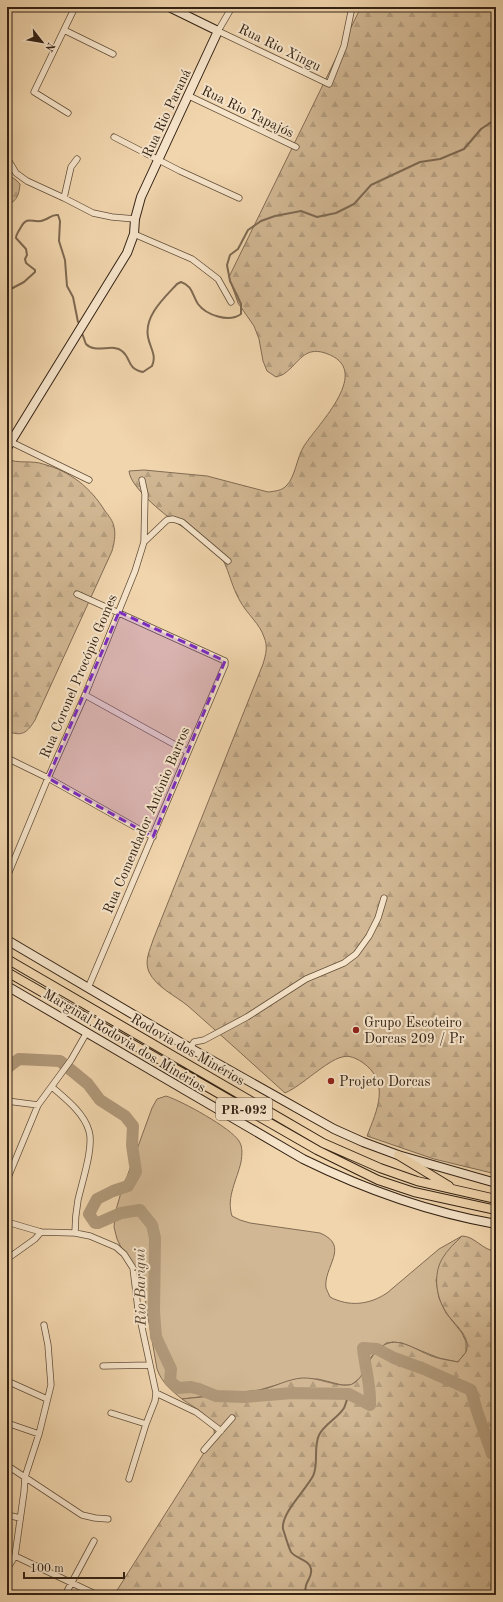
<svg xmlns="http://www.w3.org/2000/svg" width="503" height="1602" font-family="'Old Standard TT',serif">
	<defs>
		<pattern id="forest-firs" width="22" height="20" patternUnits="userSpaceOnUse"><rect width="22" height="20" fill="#d1b793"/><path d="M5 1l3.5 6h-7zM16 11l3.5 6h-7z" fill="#b49d7e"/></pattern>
	</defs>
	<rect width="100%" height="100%" fill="#f1d5ad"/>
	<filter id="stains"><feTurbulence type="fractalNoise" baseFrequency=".005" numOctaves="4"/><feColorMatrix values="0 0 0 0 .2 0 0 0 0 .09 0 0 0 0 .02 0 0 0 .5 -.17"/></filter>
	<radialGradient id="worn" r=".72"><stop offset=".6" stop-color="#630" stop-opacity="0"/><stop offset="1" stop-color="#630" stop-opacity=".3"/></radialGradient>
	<path fill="#d1b793" stroke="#826c54" d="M166,1096C182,1101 231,1128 239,1141C243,1147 242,1155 241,1162C237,1180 226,1197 232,1216L240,1220L250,1223L320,1233C351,1246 323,1267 326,1288C327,1291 329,1294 330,1297C349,1307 369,1305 387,1293L439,1249L462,1236L453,1245L436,1280L439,1298L446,1313L462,1333L466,1342V1352L458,1362L439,1358L402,1343L393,1342L386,1343L371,1357L360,1378L351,1385H342L318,1379L294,1380L259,1390L182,1399C171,1390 162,1383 157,1369L144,1294L117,1239L114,1227L116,1210L120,1196L152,1108L157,1099Z"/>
	<path fill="url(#forest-firs)" stroke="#826c54" d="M361,7H496V1174L434,1159L367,1136C377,1110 391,1082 362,1062C355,1058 350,1055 342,1057C326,1061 303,1085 285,1093C253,1064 221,1035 188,1006C176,996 156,987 149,972C144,961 150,950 153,940L263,664C266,654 268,646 264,637C260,624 247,614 240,601C228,580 229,561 210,542C203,536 191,532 183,527C169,519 130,488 129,471L144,470L207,476L268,492C275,491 282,491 287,485C295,477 297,457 304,446C318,424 375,369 325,353C304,346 299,363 285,373C283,375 279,376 276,377L267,371L263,361L259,339L254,326L238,303L229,277Z
		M7,174L16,180L20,184C19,195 17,201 7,205Z
		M7,459C18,464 32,460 43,464C70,471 91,488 105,511C109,516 113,521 114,527C116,535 114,544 112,551L35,720C27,733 22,737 7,731Z
		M462,1236C475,1236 483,1251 496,1251V1592L466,1595H114L214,1437C217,1418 196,1409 182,1399C208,1396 235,1395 261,1390C274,1387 288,1379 302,1378C318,1377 336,1387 349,1385C362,1383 367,1362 375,1353C392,1332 410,1347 429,1355C438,1359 448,1360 458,1362C460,1359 464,1355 466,1352C472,1336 453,1324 446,1312C436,1297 433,1275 442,1259C447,1250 455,1243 462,1236Z"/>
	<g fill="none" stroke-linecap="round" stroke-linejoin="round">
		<path stroke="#7e6951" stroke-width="2" d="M7,291L24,282L35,272V270L26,263L25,259L27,255L26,249L16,238C16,234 19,231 21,227C28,214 34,225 44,220C50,218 52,214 58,215L60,221L59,241L65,260L67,286L73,297L78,322
			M81,332C84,336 84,340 86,344C95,354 113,343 122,351C132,359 126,368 143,372L152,366C157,355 150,348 148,337C144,316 164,298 177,284L181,282C193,286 192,295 198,304C206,315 229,323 241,314V304L230,281L227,265L230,255L238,249L248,230L261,221L275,216L301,211L317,217L336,213L354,204L371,185L420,162L440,159L464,149L481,129L496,119
			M306,1595C303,1581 313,1579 311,1569C310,1560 296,1559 291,1552C288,1546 285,1535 283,1529C281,1513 305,1491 313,1476C319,1464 313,1448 319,1435C324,1424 338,1418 344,1408C346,1404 347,1398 349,1394"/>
		<path stroke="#b09879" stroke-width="12" d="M7,1068L19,1059L60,1061L88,1084L100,1100L125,1116L133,1126L132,1145L136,1172L128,1186L113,1191L97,1199L89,1214L95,1223H98L121,1213L140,1210L152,1225L155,1238L154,1312L156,1337L171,1369L170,1381L178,1388L191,1387L199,1389L216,1396L245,1397L292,1393L349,1394L370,1405C371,1385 365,1368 363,1348L377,1349L394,1358L424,1369L471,1390L477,1411L492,1454L496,1455"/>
		<g stroke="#624f3a" stroke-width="7">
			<path id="street" d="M232,7L218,31L329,84L344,46L352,7
				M64,30L113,54
				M189,96L296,147
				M68,113L34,92L75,7
				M114,137L180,171L239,198
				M7,158L16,173L27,181L64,198L93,213L112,217L135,219
				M64,198L71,167L77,159
				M134,234L192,259L218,279L231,302
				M11,442L89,480
				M144,542L167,520L173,519L182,522L228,561
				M77,594L225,661V665L88,988
				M85,695L188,752
				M11,760L48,778L153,837
				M7,877L48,778L85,695L135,571L144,542L145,494L142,480
				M190,1048L194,1042L204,1040L247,1017L306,979L344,963L356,954L369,936L378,918L384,898
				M52,1087C66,1099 84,1113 89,1131C94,1147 82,1182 78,1200C76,1211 75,1222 75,1233
				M7,1101L38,1105
				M7,1180L38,1105L71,1060L87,1032
				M7,1222L41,1232L75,1233L90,1236L116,1247L124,1254L133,1268L138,1309L156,1393L155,1401L146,1424L129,1479
				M7,1259L35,1239L41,1232
				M103,1366L150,1365
				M7,1381L47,1399
				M156,1393L196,1412L221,1431
				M111,1413L146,1424
				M7,1423L39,1434
				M204,1450L232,1418
				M7,1470L11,1468L82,1515L95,1518L108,1519
				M7,1515L20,1518
				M15,1556L93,1593
				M7,1569L15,1556L24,1492L25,1477L39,1434L51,1385L48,1345L44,1325
				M65,1595L94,1541"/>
		</g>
		<g stroke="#332214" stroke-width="10">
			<path id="secondary" d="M7,448L127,253L134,234L135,219L141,197L218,31L169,7
				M7,940L190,1048L334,1129L363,1142L398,1155L496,1183
				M7,986L303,1159C364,1189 428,1212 496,1224"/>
		</g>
		<g stroke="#332214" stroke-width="10">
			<path id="primary" d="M7,959L323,1143L380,1168L417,1181L496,1199
				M7,972L317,1150L378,1180L414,1192L496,1210
				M398,1155L449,1186"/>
		</g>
		<use href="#street" stroke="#f6e4ca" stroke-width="5.5"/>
		<use href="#secondary" stroke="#f6e4ca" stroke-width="8"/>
		<use href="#primary" stroke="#f1d5ad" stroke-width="8"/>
	</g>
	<path fill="#7b2cbf" fill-opacity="0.2" stroke="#7b2cbf" stroke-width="3" stroke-dasharray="8 5" stroke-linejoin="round" d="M119,612L225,661L153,837L48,778Z"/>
	<g fill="#8f2418" stroke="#f6e4ca" stroke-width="1.5">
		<circle cx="356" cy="1030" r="4"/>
		<circle cx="331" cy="1081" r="4"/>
	</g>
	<g text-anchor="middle" stroke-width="4" stroke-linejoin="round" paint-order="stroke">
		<rect fill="#f6e4ca" stroke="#6e5c4b" stroke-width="1" x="216" y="1098" width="56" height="22" rx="3"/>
		<g font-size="13" font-weight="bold" fill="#332214">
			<text x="244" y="1114">PR-092</text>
		</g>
		<g font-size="14" fill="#332214" stroke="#f6e4ca">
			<text transform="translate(280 47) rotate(26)" y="5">Rua Rio Xingu</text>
			<text transform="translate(248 111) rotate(26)" y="5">Rua Rio Tapajós</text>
			<text transform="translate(166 113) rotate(-65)" y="5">Rua Rio Paraná</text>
			<text transform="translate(78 676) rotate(-67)" y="5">Rua Coronel Procópio Gomes</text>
			<text transform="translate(146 820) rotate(-67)" y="5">Rua Comendador Antônio Barros</text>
			<text transform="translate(125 1040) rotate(31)" y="5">Marginal Rodovia dos Minérios</text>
			<text transform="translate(188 1049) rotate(30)" y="5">Rodovia dos Minérios</text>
		</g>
		<g font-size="14" fill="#332214" stroke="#f6e4ca" text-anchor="start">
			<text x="364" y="1027">Grupo Escoteiro<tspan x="364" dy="16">Dorcas 209 / Pr</tspan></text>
			<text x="339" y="1086">Projeto Dorcas</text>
		</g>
		<g font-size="15" font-style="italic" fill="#5f4b37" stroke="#f6e4ca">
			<text transform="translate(140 1287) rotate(-91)" y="5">Rio Barigui</text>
		</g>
	</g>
	<rect width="503" height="1602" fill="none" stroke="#f1d5ad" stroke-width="24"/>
	<rect x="8" y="8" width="487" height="1586" fill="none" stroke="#332214" stroke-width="2"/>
	<rect x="12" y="12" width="479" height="1578" fill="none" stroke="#332214"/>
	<g transform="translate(42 42) rotate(121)" stroke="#f6e4ca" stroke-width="3" paint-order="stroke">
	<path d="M0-3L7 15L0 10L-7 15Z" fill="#332214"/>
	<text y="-6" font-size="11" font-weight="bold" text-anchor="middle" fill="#332214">N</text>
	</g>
	<path d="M24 1572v6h100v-6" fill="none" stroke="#332214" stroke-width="2"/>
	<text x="30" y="1572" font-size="12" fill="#332214" stroke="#f6e4ca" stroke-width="3" paint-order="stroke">100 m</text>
	<rect width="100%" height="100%" filter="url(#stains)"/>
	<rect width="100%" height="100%" fill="url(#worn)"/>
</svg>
